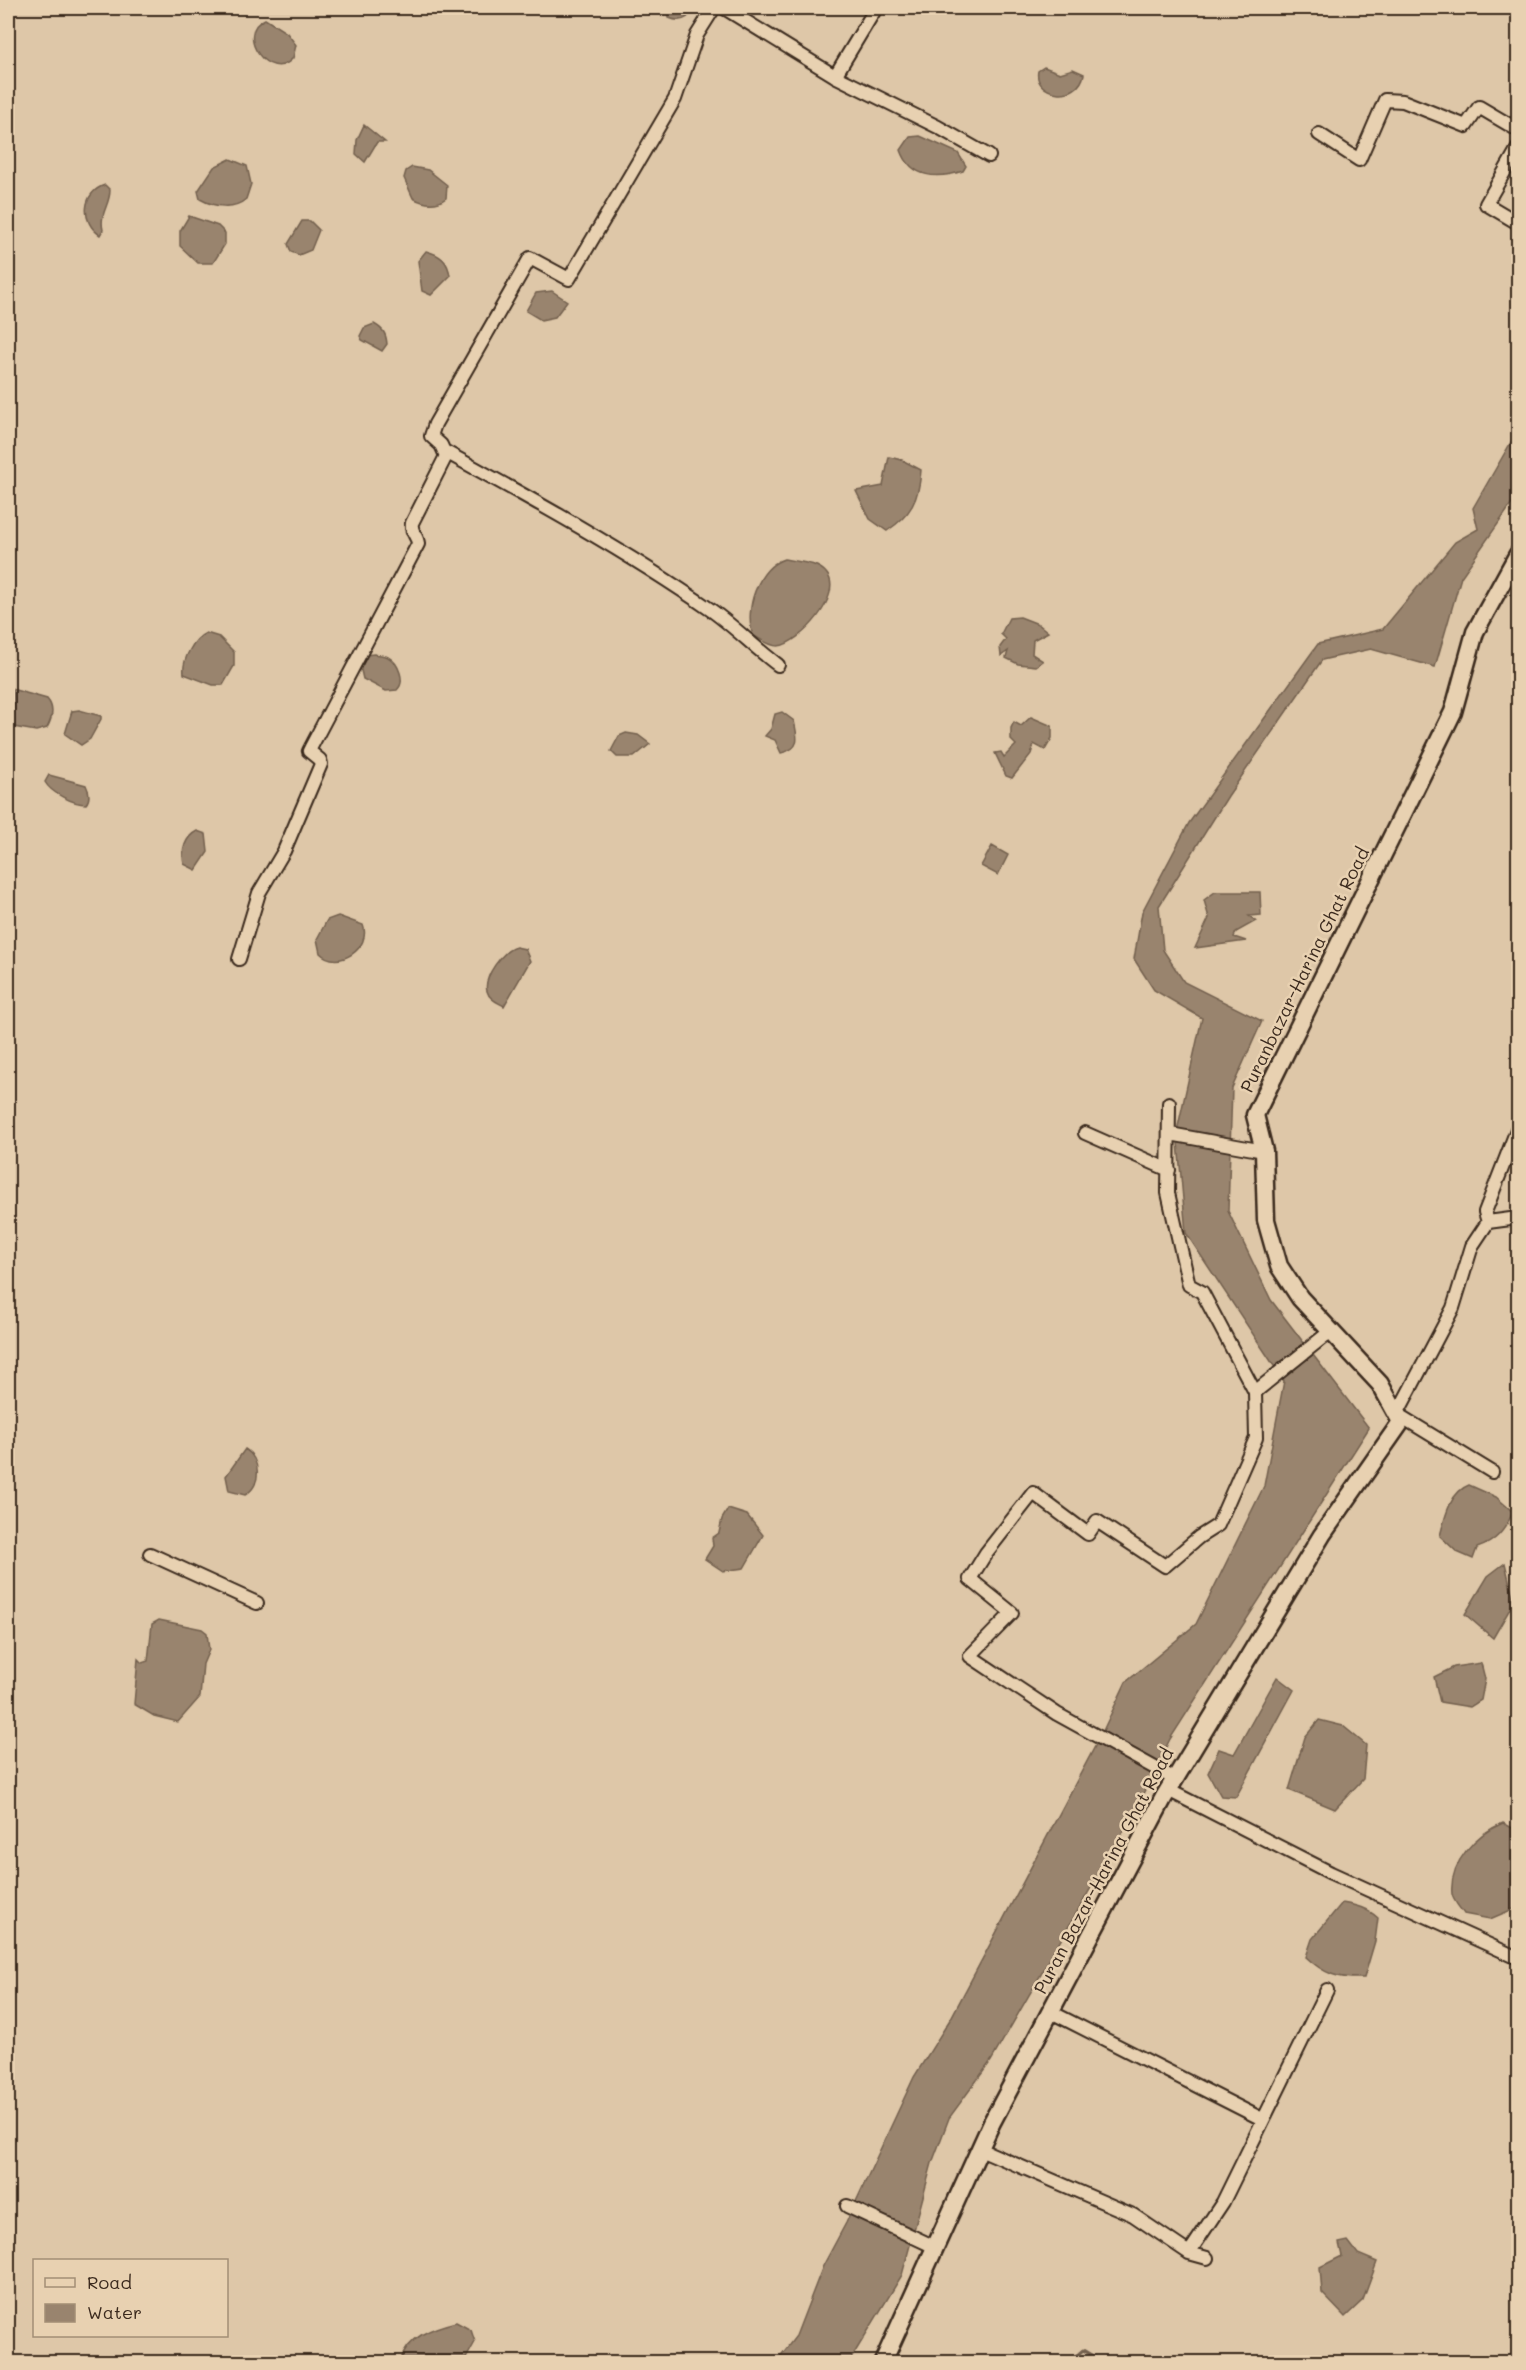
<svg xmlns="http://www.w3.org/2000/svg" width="1526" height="2370" font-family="Mali,sans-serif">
	<rect width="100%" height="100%" fill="#dec7a8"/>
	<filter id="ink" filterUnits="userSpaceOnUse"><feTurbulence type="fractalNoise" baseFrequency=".0167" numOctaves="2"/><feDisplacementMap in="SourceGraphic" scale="12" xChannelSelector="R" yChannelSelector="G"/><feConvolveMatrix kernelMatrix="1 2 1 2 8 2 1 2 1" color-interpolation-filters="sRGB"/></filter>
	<g filter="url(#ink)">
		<path fill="#99846e" stroke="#73604e" stroke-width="1.5" d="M668,8H694C689,19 681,23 669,18Z
			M265,19L287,33L296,45L293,58C270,85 233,33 265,19Z
			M1044,67L1060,73L1073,69L1084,74C1079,103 1033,96 1038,71Z
			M364,125L385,142H377L365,162L356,154L357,140Z
			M920,136L958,153L966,166L963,171C938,179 911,179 901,150L910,137Z
			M230,159L247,166L251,184L246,199C234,210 214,207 200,199L198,191L214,167Z
			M412,167L428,170L447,185L446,198C436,206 424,204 413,198L404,178L406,171Z
			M105,185L110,190C110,205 99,214 103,230L100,235C80,222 82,192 105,185Z
			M189,216L218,226L225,233V244L213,263H198L180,246V231Z
			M302,221H310L319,230L311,250L299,255L291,252L288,244Z
			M426,251C441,255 448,261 450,276L431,295L422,291L418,261Z
			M552,291L567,301L555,317L541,320L526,311L536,293Z
			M374,324C383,329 386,333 387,344L382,351L362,340L360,336L364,328Z
			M1518,430V495L1461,577L1435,667L1371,649L1322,660L1228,796L1159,906L1163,950L1184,982L1262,1021L1232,1088L1228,1211L1271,1300L1369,1428L1170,1739L1130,1820L991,2061L949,2118L932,2163L902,2275L849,2362H776L796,2336L823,2266L846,2223L914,2077L951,2018L1101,1735L1126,1682L1196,1624L1264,1486L1284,1381L1186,1233L1177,1131L1202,1018L1154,990L1134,959L1142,912L1189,823L1318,644L1383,629L1455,542L1478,529L1473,508Z
			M889,457L902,460L921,470C919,500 911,515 887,531L870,519L856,491L883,486Z
			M784,559C798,562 818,562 827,574C844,595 800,644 778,646C770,646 760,639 753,635C744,611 757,568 784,559Z
			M1020,617L1038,624L1048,632L1033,640L1032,654L1043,661L1036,666L1018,664L1006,658L1008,651L1001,656L1000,647L1006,639L1001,634L1009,618Z
			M206,633L219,637L234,652V666L223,685H213L184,674C182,660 193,639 206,633Z
			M374,654C378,655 384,655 388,657C399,663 406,682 397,690L386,691L363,679L360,666L365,655Z
			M8,688L47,699C55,708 52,719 47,728L36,731L8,726Z
			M79,710L101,716V719L90,739L81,745L65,734L72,711Z
			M782,712L794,721C798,738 801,749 781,753L775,740L765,736L771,729L775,714Z
			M1031,717L1052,726V738L1045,750L1034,744L1031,754L1012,778L1006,776L995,753L1001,752L1004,757L1016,745L1011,740V728L1014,722L1021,726Z
			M626,733L638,735L650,744L634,757H617L611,751L619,736Z
			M49,775L86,785C89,791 91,798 86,804C73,804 51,793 45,782Z
			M197,831L206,834L208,852L196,870L184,864C181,851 185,837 197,831Z
			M992,846L1008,855L998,875L981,866Z
			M1215,892H1260L1261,915L1249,916L1256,921L1236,932L1234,937L1246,941L1195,948L1209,918L1204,900Z
			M338,916L363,925C372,948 338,971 320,953L317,939L327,920Z
			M516,947L525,949L530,961L504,1006C497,1002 489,999 487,991C483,977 503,950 516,947Z
			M245,1449C261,1459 262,1485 245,1495L229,1491L226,1476Z
			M1469,1485L1496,1497L1513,1512C1505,1530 1496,1542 1477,1548L1473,1559L1457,1552L1440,1536C1445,1517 1450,1492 1469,1485Z
			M728,1509L747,1515L763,1535L744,1568L723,1571L705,1559L713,1546L712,1538L719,1533L722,1519Z
			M1505,1563L1514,1602L1493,1638L1465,1614L1488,1576Z
			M159,1620L202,1629L207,1633L209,1650L203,1664L200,1697L178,1722L154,1716L134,1704L138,1659L142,1663L148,1661L152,1624Z
			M1481,1663L1485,1679L1481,1700L1470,1707L1440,1702L1434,1677L1454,1667Z
			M1277,1677L1294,1690L1236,1797L1221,1796L1208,1773L1219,1749L1234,1754Z
			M1319,1720L1343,1726L1366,1745L1363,1779L1335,1809L1289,1790L1305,1737Z
			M1503,1823L1518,1831V1907L1490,1919L1464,1914C1460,1908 1453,1901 1452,1894C1449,1862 1476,1834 1503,1823Z
			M1342,1903C1356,1905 1367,1908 1378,1918L1375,1941L1364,1978C1338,1979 1324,1974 1306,1957L1312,1939Z
			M1348,2241L1358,2254L1377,2262L1363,2300L1345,2317L1322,2293L1320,2267L1342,2256L1339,2243Z
			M456,2322L471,2330L475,2342L464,2362H400C408,2336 432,2328 456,2322Z"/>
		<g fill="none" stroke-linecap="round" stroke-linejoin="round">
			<path stroke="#73604e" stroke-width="3" d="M1069,2362L1083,2350L1103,2362"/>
			<g stroke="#3b2a1e" stroke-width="16">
				<path id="street" d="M724,8L835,76L938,127L989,156
					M835,76L876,8
					M1319,134L1359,160L1385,100L1403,101L1466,126L1479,107L1518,130
					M1518,148L1486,204L1518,223
					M444,451C535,501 626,551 711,610C735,627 755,648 778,665
					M239,959L259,893L284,851L321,764L320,760L309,751L311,747L418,544C418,536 410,532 412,523L446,456L441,445L431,436L435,424L530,258L569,279L675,99L697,35L714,8
					M1169,1103L1168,1193L1189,1285L1202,1292L1255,1392L1256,1438L1218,1525L1199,1537L1165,1566L1097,1521L1088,1534L1033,1493L986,1553L970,1579L1012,1613L970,1656L1057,1714L1175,1779
					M1085,1133L1169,1170
					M1170,1134L1264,1151
					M1488,1222L1485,1212L1518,1127
					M1255,1392L1332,1330
					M1492,1472L1397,1414L1453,1308L1472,1246L1488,1222L1518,1218
					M150,1554L257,1603
					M1168,1790L1331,1873L1518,1958
					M1051,2012L1262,2119
					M980,2149L1133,2215L1189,2253L1207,2258
					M847,2206L935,2247
					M1189,2253L1223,2202L1327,1990"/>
			</g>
			<g stroke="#3b2a1e" stroke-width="21">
				<path id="secondary" d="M883,2362L992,2122L1164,1797L1322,1535L1401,1422L1380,1384L1300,1298L1279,1266L1266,1220L1264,1151L1255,1115L1453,712L1475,632L1518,554"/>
			</g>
			<use href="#street" stroke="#e8d1b1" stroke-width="12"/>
			<use href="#secondary" stroke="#e8d1b1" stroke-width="16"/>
		</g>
	</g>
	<g text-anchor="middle" stroke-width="5" stroke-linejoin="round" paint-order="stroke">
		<g font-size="18" fill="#3b2a1e" stroke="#e8d1b1">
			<text transform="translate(1305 970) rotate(-64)" y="6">Puranbazar-Harina Ghat Road</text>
			<text transform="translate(1104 1871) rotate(-62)" y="6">Puran Bazar-Harina Ghat Road</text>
		</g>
	</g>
	<rect width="1526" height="2370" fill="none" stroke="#e8d1b1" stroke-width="30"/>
	<rect x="15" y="15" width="1496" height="2340" fill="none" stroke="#3b2a1e" stroke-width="2" filter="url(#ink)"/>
	<rect x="33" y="2259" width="195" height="78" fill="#e8d1b1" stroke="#a38e76" stroke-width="1.5"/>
	<rect x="45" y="2278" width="30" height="9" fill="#e8d1b1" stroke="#a38e76" stroke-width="1.5"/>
	<text x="87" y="2289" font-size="18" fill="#3b2a1e">Road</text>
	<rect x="45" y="2304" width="30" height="18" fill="#99846e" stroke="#a38e76" stroke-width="1.5"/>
	<text x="87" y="2319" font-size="18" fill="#3b2a1e">Water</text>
</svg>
